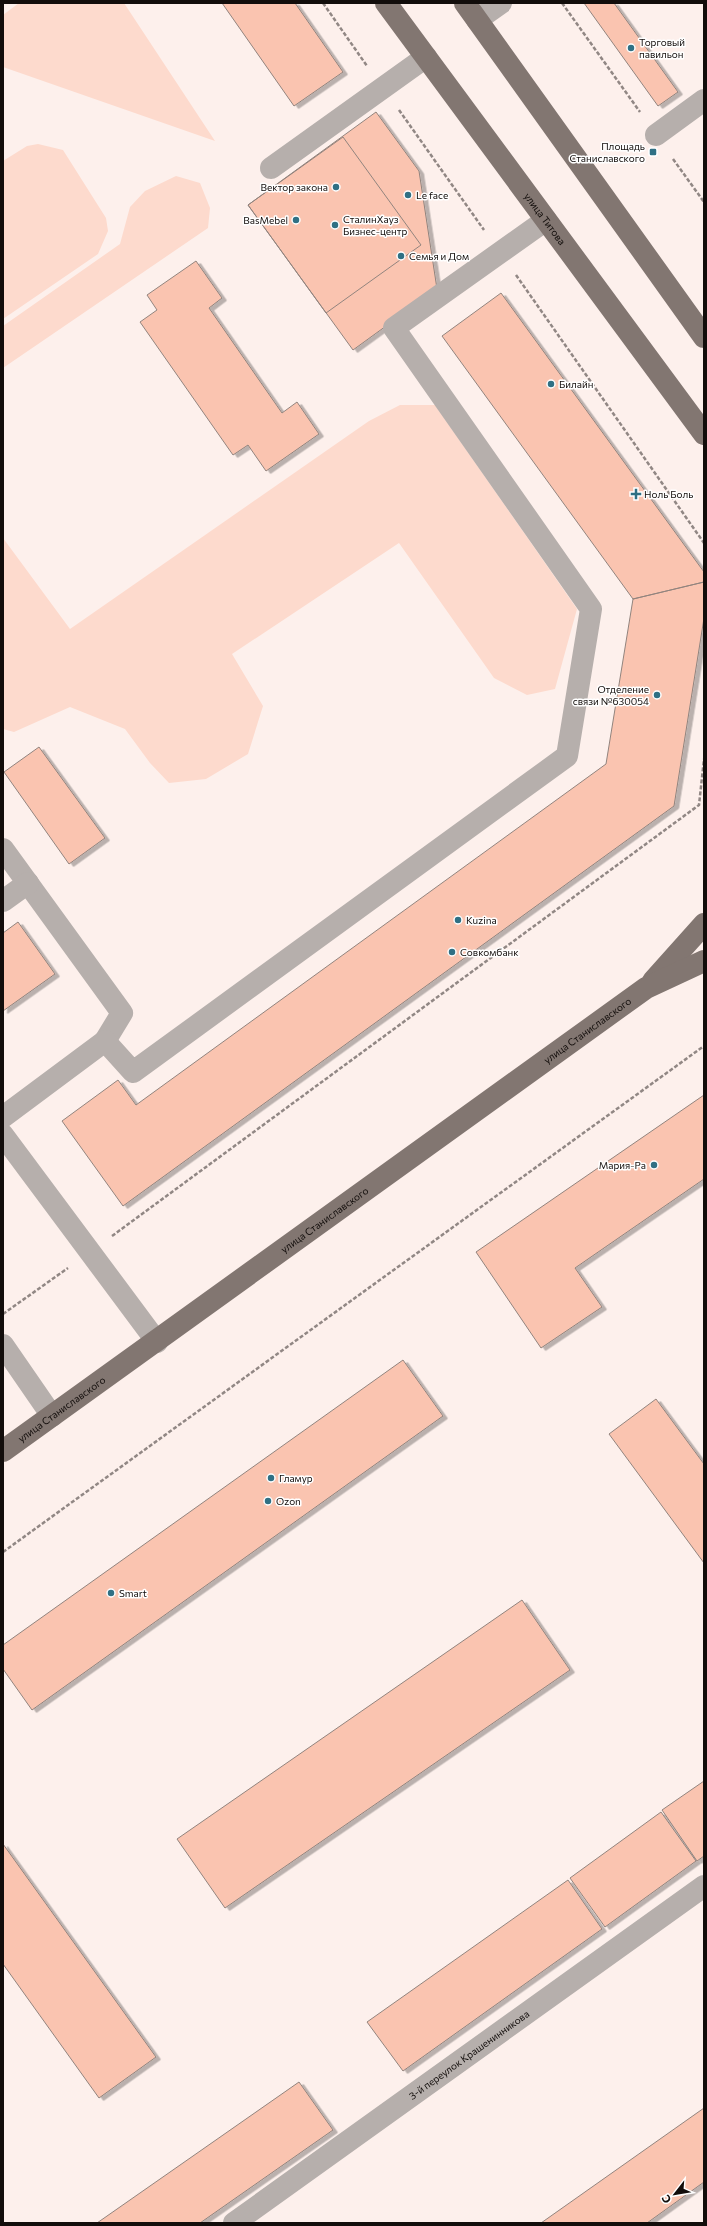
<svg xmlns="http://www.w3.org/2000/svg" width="707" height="2226" font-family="Commissioner,sans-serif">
	<defs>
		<filter id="shadow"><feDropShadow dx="4.5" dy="2.5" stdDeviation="0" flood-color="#0004"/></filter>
	</defs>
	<rect width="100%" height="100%" fill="#fdf0ec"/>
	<path fill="#fddacd" d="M19,3H124L215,141L3,67V15Z
		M38,144L63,150L106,218L108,231L98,254L3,319V161L27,146Z
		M176,176L200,183L210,208L208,228L3,368V326L120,244L130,207L145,191Z
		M400,405H435L577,609L555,689L527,695L494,678L399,543L232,654L263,706L248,754L206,779L169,783L150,763L125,729L70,707L14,732L3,729V538L70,629L369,421Z"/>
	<path fill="#fac4b0" stroke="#92847e" filter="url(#shadow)" d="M222,3H295L343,72L294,106Z
		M584,3H614L678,92L658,106Z
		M376,112L419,171L437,289L353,350L248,205Z
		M343,137L421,245L326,313L248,205Z
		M196,261L222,298L209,308L282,413L297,402L319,434L266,471L248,445L233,455L140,322L157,310L147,295Z
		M501,293L704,572V582L633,599L442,336Z
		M704,582V618L674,806L123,1206L62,1121L118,1080L136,1105L606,764L633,599Z
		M39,747L105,838L69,864L4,772Z
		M18,922L55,974L3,1011V933Z
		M704,1095V1179L575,1268L602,1307L541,1348L476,1252Z
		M403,1360L443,1416L32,1710L3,1669V1645Z
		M656,1399L704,1464V1563L609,1434Z
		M522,1600L570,1670L225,1908L177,1839Z
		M704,1781V1856L697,1861L662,1810Z
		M661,1812L696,1861L605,1927L570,1878Z
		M3,1844L156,2057L99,2098L3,1964Z
		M568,1880L602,1929L403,2071L367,2022Z
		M299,2082L333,2130L200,2223H97Z
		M704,2108V2182L647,2223H541Z"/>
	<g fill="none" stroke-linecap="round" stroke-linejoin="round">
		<path stroke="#918784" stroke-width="2.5" stroke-dasharray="4 2" stroke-linecap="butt" d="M323,3L367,66
			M562,3L640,112
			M399,110L484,230
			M673,159L704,202
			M516,275L704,543
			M112,1236L699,805L704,759
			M3,1314L68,1268
			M3,1552L704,1046"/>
		<g stroke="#b6afac" stroke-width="22">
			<path d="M477,20L501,3"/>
			<path d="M656,135L704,100"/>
			<path d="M271,168L426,57"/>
			<path d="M3,849L122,1013L105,1041"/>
			<path d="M3,901L28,883"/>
			<path d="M3,1117L105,1041L133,1072L567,756L591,609L394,328L546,220"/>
			<path d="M3,1135L157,1342"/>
			<path d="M3,1345L52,1416"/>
			<path id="s1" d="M234,2223L704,1886"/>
		</g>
		<g stroke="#827671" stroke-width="22">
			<path id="s2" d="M386,3L704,434"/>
			<path d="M465,3L704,337"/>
			<path d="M653,981L704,924"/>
			<path id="s3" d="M3,1451L646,988L704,961"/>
		</g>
	</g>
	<g fill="#307084" stroke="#fff" stroke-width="1.5">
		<circle cx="631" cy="48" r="4"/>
		<rect x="649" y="148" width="8" height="8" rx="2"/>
		<circle cx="336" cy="187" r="4"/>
		<circle cx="408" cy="195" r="4"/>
		<circle cx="296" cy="220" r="4"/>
		<circle cx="335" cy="225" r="4"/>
		<circle cx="401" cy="256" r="4"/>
		<circle cx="551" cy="384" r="4"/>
		<path d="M634 488h4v4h4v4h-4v4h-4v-4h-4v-4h4z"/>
		<circle cx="657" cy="695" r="4"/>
		<circle cx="458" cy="920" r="4"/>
		<circle cx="452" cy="952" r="4"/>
		<circle cx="654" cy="1165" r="4"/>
		<circle cx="271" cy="1478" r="4"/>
		<circle cx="268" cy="1501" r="4"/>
		<circle cx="111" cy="1593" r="4"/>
	</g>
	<g text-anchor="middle" stroke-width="3" stroke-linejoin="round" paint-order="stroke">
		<g font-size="10" fill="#120d0b" stroke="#fff" text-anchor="start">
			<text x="639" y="46">Торговый<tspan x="639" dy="12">павильон</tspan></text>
			<text x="645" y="150" text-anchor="end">Площадь<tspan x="645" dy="12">Станиславского</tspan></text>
			<text x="328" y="191" text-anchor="end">Вектор закона</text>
			<text x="416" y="199">Le face</text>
			<text x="343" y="223">СталинХауз<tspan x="343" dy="12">Бизнес-центр</tspan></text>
			<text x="288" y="224" text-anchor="end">BasMebel</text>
			<text x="409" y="260">Семья и Дом</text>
			<text x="559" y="388">Билайн</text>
			<text x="644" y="498">Ноль Боль</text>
			<text x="649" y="693" text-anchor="end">Отделение<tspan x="649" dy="12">связи №630054</tspan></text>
			<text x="466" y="924">Kuzina</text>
			<text x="460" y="956">Совкомбанк</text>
			<text x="646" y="1169" text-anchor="end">Мария-Ра</text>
			<text x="279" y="1482">Гламур</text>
			<text x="276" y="1505">Ozon</text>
			<text x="119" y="1597">Smart</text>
		</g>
		<g font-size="10" fill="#120d0b" stroke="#fff">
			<text dy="4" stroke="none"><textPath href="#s2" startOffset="268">улица Титова</textPath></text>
			<text dy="4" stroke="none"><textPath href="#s3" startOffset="720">улица Станиславского</textPath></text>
			<text dy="4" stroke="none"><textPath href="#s3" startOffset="396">улица Станиславского</textPath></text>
			<text dy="4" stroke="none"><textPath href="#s3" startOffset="72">улица Станиславского</textPath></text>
			<text dy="4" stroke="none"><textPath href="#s1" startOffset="289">3-й переулок Крашенинникова</textPath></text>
		</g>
	</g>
	<rect width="707" height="2226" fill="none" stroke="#120d0b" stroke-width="8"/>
	<g transform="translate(675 2194) rotate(239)" stroke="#ffffff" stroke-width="3" paint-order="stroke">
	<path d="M0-3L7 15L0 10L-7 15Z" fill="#120d0b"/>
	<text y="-6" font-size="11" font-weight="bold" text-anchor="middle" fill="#120d0b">С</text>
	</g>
</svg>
